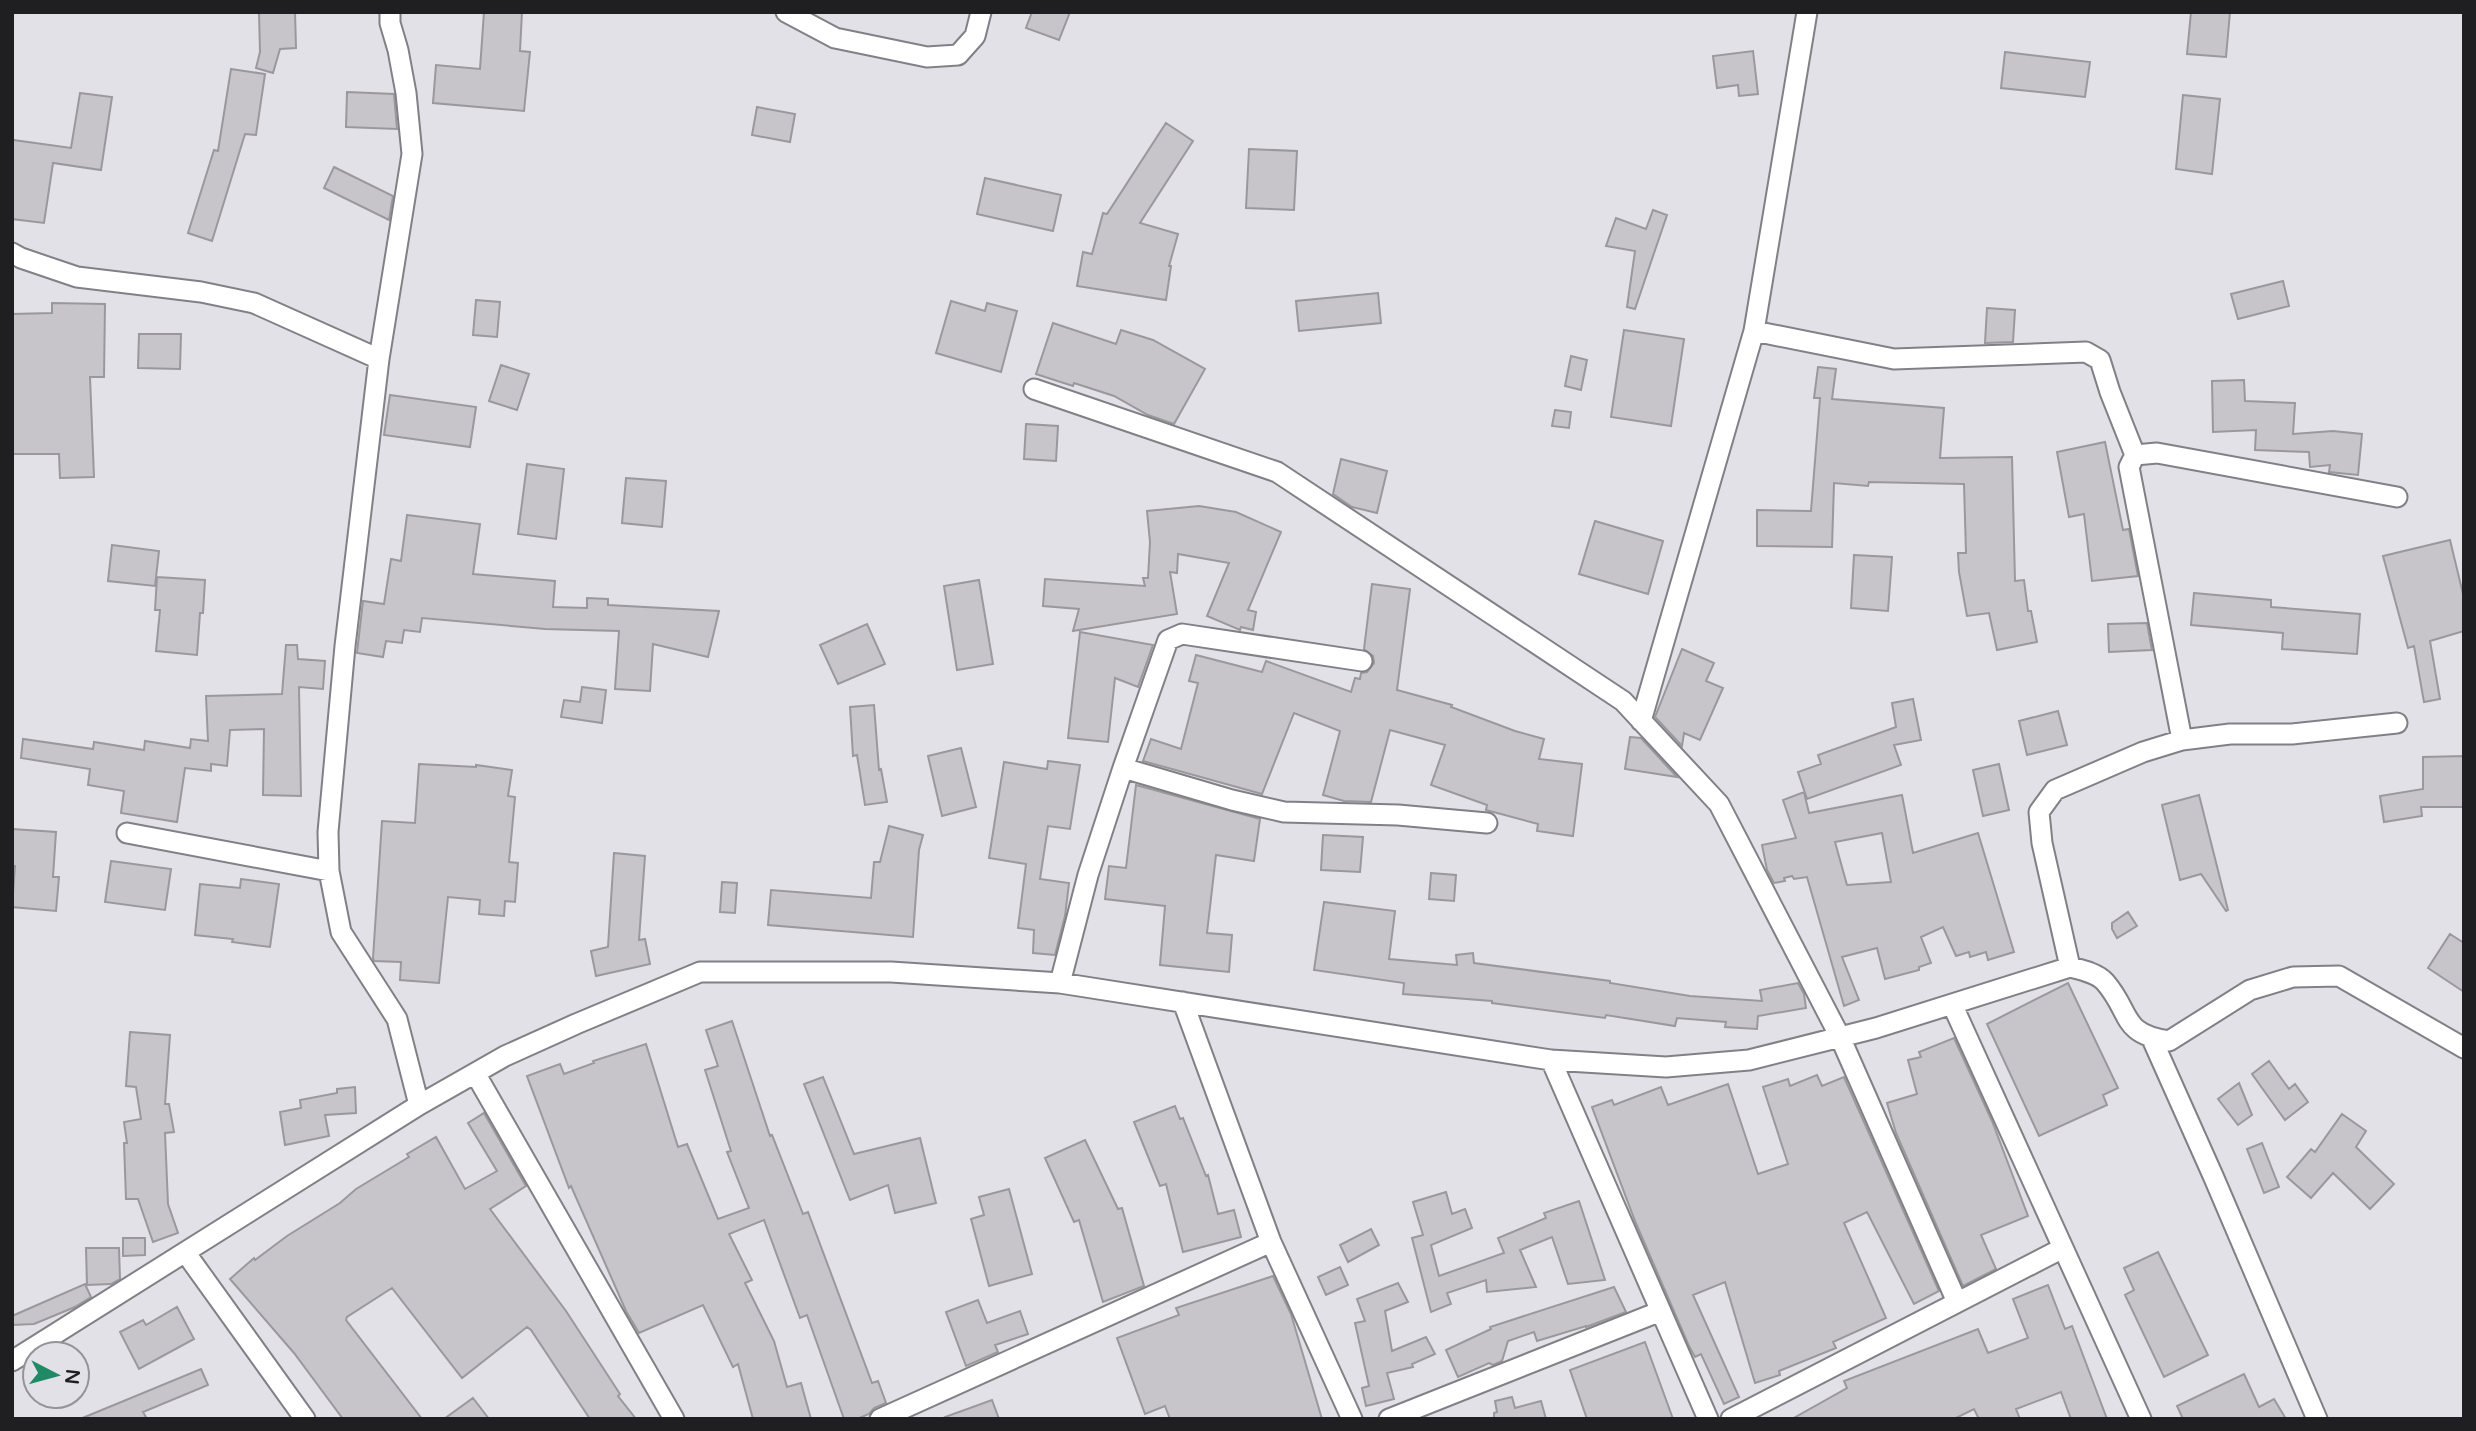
<svg xmlns="http://www.w3.org/2000/svg" width="2476" height="1431" font-family="'Varela Round',sans-serif">
	<rect width="100%" height="100%" fill="#e1e1e7"/>
	<path fill="#c8c5ca" stroke="#9b989d" stroke-width="2" fill-rule="evenodd" d="M259,12H295L296,48L280,49L273,73L256,68L260,52Z
		M484,12H522L520,51L530,52L524,111L433,103L436,65L480,69Z
		M1032,12H1070L1059,40L1026,28Z
		M2191,12H2230L2226,57L2187,54Z
		M1753,51L1758,94L1739,96L1738,85L1717,88L1713,56Z
		M2005,52L2090,62L2085,97L2001,88Z
		M231,69L265,74L256,135L245,134L212,241L188,233L214,150L218,151Z
		M347,92L394,94L397,129L346,127Z
		M80,93L112,97L101,170L53,163L44,223L12,219L13,140L71,148Z
		M2183,95L2220,99L2212,174L2176,169Z
		M757,107L795,114L790,142L752,135Z
		M1166,123L1193,141L1140,223L1178,234L1169,266H1171L1166,300L1077,286L1083,252L1092,254L1103,213L1107,214Z
		M1249,149L1297,151L1294,210L1246,208Z
		M334,167L393,196L389,220L324,188Z
		M985,178L1061,195L1053,231L977,214Z
		M1653,210L1667,215L1635,309L1627,307L1635,251L1606,246L1616,218L1646,229Z
		M2283,281L2289,306L2238,319L2231,294Z
		M1378,293L1381,323L1299,331L1296,301Z
		M476,300L500,302L497,337L473,335Z
		M951,301L985,311L987,303L1017,311L1001,372L936,353Z
		M52,303L105,304L104,377H90L94,477L60,478L59,454H12V314L52,313Z
		M1987,308L2015,310L2013,342L1985,343Z
		M1053,323L1116,344L1121,330L1153,340L1205,369L1174,424L1148,415L1114,396L1074,383L1073,386L1036,374Z
		M1624,330L1684,339L1671,426L1611,417Z
		M139,334H181L180,369L138,368Z
		M1571,356L1587,360L1581,390L1565,386Z
		M501,365L529,374L517,410L489,401Z
		M1818,367L1836,369L1832,399L1944,408L1940,458L2012,457L2015,581L2024,580L2028,611H2031L2037,642L1997,650L1989,613L1967,616L1959,572L1958,553H1966L1964,484L1869,482L1868,486L1834,483L1832,547L1757,546V510L1811,511L1820,398H1814Z
		M2244,380L2245,401L2295,403L2293,434L2333,431L2362,434L2358,475L2329,472L2330,465L2310,467L2309,452L2255,450L2256,430L2213,432L2212,381Z
		M390,395L476,407L470,447L384,435Z
		M1555,410L1571,412L1569,428L1552,426Z
		M1026,424L1058,426L1056,461L1024,459Z
		M2105,442L2123,530L2129,529L2138,576L2092,581L2084,514L2069,517L2057,452Z
		M1341,459L1387,471L1377,513L1352,507L1333,494Z
		M527,464L564,469L556,539L518,534Z
		M626,478L666,481L662,527L622,523Z
		M1199,506L1236,512L1281,532L1248,610L1256,612L1253,630L1241,627L1240,630L1207,616L1229,563L1178,554L1177,573L1170,572L1177,614L1073,631L1079,609L1043,606L1045,579L1145,586L1143,578H1148L1150,542L1147,511Z
		M407,515L480,524L473,574L555,581L553,607L587,608V598L608,599V605L719,611L708,657L653,644L650,691L615,689L619,631L545,629L422,618L420,632L404,630L402,643L386,641L383,657L357,653L363,601L384,604L391,559L401,561Z
		M1595,521L1663,541L1648,594L1579,574Z
		M2450,540L2464,598V631L2430,641L2440,699L2424,702L2414,646L2408,648L2383,556Z
		M112,545L159,551L155,586L108,581Z
		M1854,555L1892,557L1888,611L1851,608Z
		M157,577L205,580L203,613H200L197,655L156,651L160,610H155Z
		M979,580L993,664L957,670L944,586Z
		M1372,584L1410,589L1397,690L1452,705L1451,707L1515,731L1544,739L1539,759L1582,764L1573,836L1537,831L1538,824L1486,810L1487,805L1431,785L1445,745L1390,730L1371,802L1344,801L1323,795L1340,731L1294,713L1262,794L1143,761L1151,739L1181,749L1198,683L1189,681L1196,655L1262,672L1266,661L1351,692L1355,678L1360,679L1361,673L1367,672L1374,663L1373,656L1364,649Z
		M2194,593L2271,600V607L2360,614L2357,654L2282,649L2283,633L2191,625Z
		M2147,623L2152,650L2109,652L2108,624Z
		M867,624L885,664L838,684L820,645Z
		M1080,632L1153,645L1138,687L1115,678L1108,742L1068,738Z
		M286,645H297L298,659L325,661L323,689L299,687L301,796L263,795L264,729L230,730L227,766L211,764V771L185,768L177,822L121,813L124,791L88,785L90,769L21,758L23,739L93,749L94,742L144,750L145,741L190,748L191,739L208,741L206,696L282,694Z
		M1682,649L1714,663L1706,681L1723,688L1700,740L1684,733L1682,746L1655,717Z
		M582,687L606,690L602,723L561,717L564,700L580,702Z
		M1913,699L1921,740L1894,745L1901,765L1807,799L1798,772L1821,764L1818,755L1896,727L1892,703Z
		M874,705L879,770L881,769L887,802L865,805L857,755L853,756L850,707Z
		M2058,711L2067,745L2027,755L2019,721Z
		M1630,737L1641,738L1677,777L1625,769Z
		M961,748L976,807L942,816L928,756Z
		M2464,756V807H2421L2422,816L2384,822L2380,796L2423,789V757Z
		M1048,761L1080,765L1070,829L1048,826L1040,879L1069,883L1065,916L1055,955L1033,953L1034,930L1018,928L1026,864L989,858L1004,762L1047,769Z
		M419,764L476,767V765L512,770L508,796L515,797L509,862L518,863L515,902L505,901L504,916L479,914L480,900L448,897L439,983L400,980L401,962L374,961L373,958L382,821L415,823Z
		M1999,764L2009,810L1983,816L1973,770Z
		M1136,785L1260,819L1254,861L1216,855L1207,933L1232,935L1229,972L1160,965L1165,906L1105,899L1109,866L1126,868Z
		M1804,792L1809,813L1902,795L1913,853L1978,833L2014,952L1988,960L1986,952L1970,957L1969,952L1956,956L1943,927L1921,937L1931,963L1919,967V970L1885,979L1877,948L1842,957L1859,1000L1844,1006L1807,877L1794,879L1792,876L1784,878L1785,881L1774,883L1767,870L1762,845L1796,838L1783,800ZM1882,833L1891,882L1847,885L1835,842Z
		M2199,795L2228,910L2226,911L2201,874L2180,880L2162,805Z
		M889,826L923,835L919,850L913,937L768,925L771,890L871,898L874,862H880Z
		M12,829L56,832L53,877H59L56,911L12,907L15,866H12Z
		M1323,835L1363,837L1360,872L1321,870Z
		M614,853L645,856L639,940L645,939L650,964L596,976L591,951L608,947Z
		M111,861L171,869L165,910L105,902Z
		M1431,873L1456,875L1454,901L1429,899Z
		M241,879L279,884L270,947L232,942L233,939L195,935L200,884L240,888Z
		M722,882L737,883L735,913L720,912Z
		M1324,902L1395,911L1389,959L1457,965L1456,955L1473,953L1474,963L1610,981V983L1690,996L1762,1001L1760,990L1798,983L1804,994L1806,1008L1758,1016L1757,1029L1725,1027L1726,1022L1677,1018L1675,1026L1606,1015L1605,1018L1492,1003V1001L1403,994L1404,983L1314,970Z
		M2128,912L2137,926L2117,938L2112,929V923Z
		M2450,934L2464,943V992L2428,968Z
		M2068,983L2118,1088L2103,1095L2107,1105L2039,1136L1987,1024Z
		M732,1021L770,1136L772,1135L803,1214L808,1212L872,1383L878,1381L886,1403L874,1408L869,1414L857,1419H844L807,1315L800,1318L764,1220L729,1234L752,1280L745,1283L774,1341L787,1387L801,1383L811,1419H753L738,1364L733,1367L703,1305L639,1333L626,1311L571,1186L569,1188L527,1076L560,1064L564,1074L594,1063L593,1061L646,1044L678,1147L687,1144L718,1219L749,1208L727,1152L731,1151L705,1070L718,1066L706,1030Z
		M130,1032L170,1035L165,1104H169L174,1132L165,1133L168,1204L178,1233L153,1242L138,1199H126L124,1143H127L124,1122L141,1119L136,1087L126,1086Z
		M1954,1038L1992,1121L2028,1216L1981,1235L1996,1269L1963,1286L1896,1133L1887,1103L1917,1094L1908,1060L1921,1057L1919,1052Z
		M2269,1061L2289,1089L2295,1084L2308,1102L2285,1120L2252,1074Z
		M1817,1075L1822,1086L1844,1077L1939,1291L1914,1304L1867,1212L1844,1223L1886,1318L1833,1342L1836,1348L1779,1371L1780,1375L1755,1383L1725,1282L1693,1295L1739,1397L1724,1404L1701,1354L1695,1357L1689,1346L1635,1221L1592,1107L1612,1100L1614,1105L1661,1087L1668,1105L1728,1084L1758,1174L1788,1164L1763,1087L1788,1079L1790,1086Z
		M823,1077L854,1154L920,1138L936,1203L895,1213L888,1185L850,1200L804,1084Z
		M2239,1083L2252,1115L2238,1125L2218,1099Z
		M355,1087L356,1113L325,1115L329,1136L285,1145L280,1112L301,1108L300,1100L337,1093V1089Z
		M1175,1106L1180,1119L1183,1118L1206,1176L1208,1175L1218,1214L1234,1210L1241,1237L1183,1252L1166,1184L1160,1186L1134,1122Z
		M484,1113L526,1186L490,1209L566,1311L620,1394L618,1396L636,1419H590L531,1330L527,1327L462,1378L392,1288L347,1317L346,1320L422,1419H343L294,1353L230,1279L254,1258L255,1260L287,1236L340,1203L356,1189L409,1157L407,1154L436,1137L465,1189L497,1171L468,1123Z
		M2342,1114L2366,1131L2356,1147L2394,1184L2370,1209L2333,1173L2311,1198L2287,1177L2311,1149L2315,1152Z
		M1085,1140L1118,1209L1122,1208L1144,1286L1103,1302L1079,1220L1074,1222L1045,1158Z
		M2262,1143L2279,1187L2264,1193L2247,1149Z
		M1009,1189L1032,1274L989,1286L971,1219L984,1215L979,1197Z
		M1446,1192L1452,1214L1465,1209L1472,1228L1431,1245L1439,1276L1504,1253L1498,1238L1546,1218L1544,1213L1579,1201L1605,1280L1568,1284L1552,1237L1520,1250L1536,1287L1487,1292L1486,1280L1447,1293L1451,1304L1431,1312L1412,1238L1423,1235L1413,1202Z
		M1371,1229L1379,1245L1348,1262L1340,1245Z
		M123,1238H145V1255L123,1256Z
		M86,1248H119L120,1279L111,1284L87,1285Z
		M2158,1252L2208,1355L2164,1377L2125,1295L2134,1290L2124,1268Z
		M1340,1267L1348,1285L1326,1295L1318,1277Z
		M1273,1276L1291,1314L1322,1419H1170L1165,1406L1145,1414L1117,1338L1179,1315L1176,1308Z
		M1398,1283L1408,1302L1385,1311L1392,1351L1426,1337L1435,1354L1412,1364L1413,1367L1387,1373L1394,1399L1366,1406L1362,1388L1369,1386L1355,1323L1365,1321L1357,1299Z
		M85,1284L91,1297L75,1307L34,1324L12,1325V1316Z
		M2048,1285L2065,1329L2072,1326L2107,1419H2071L2061,1392L2016,1409L2020,1419H1979L1974,1409L1954,1419H1792L1847,1388L1844,1381L1978,1329L1988,1353L2028,1338L2013,1299Z
		M1614,1287L1626,1312L1586,1327V1326L1537,1341L1534,1332L1508,1341L1502,1361L1493,1365L1489,1363L1458,1377L1446,1350L1491,1329L1490,1327Z
		M978,1300L987,1323L1020,1311L1028,1334L995,1345L998,1352L966,1366L946,1312Z
		M177,1307L194,1339L139,1369L120,1332L143,1320L146,1325Z
		M1645,1342L1673,1419H1587L1570,1370Z
		M201,1369L208,1385L143,1412L147,1419H80Z
		M2244,1374L2259,1407L2274,1399L2286,1419H2183L2177,1406Z
		M1512,1397L1515,1408L1541,1401L1546,1419H1494V1413L1497,1412L1495,1401Z
		M473,1398L489,1419H444Z
		M992,1400L999,1419H946L945,1417Z"/>
	<g fill="none" stroke-linecap="round" stroke-linejoin="round">
		<g stroke="#808086" stroke-width="23">
			<path id="minor" d="M390,12V23L398,50L406,93L412,154L379,359L345,646L328,832L329,871L341,932L397,1019L419,1105
				M786,12L835,38L927,57L958,55L975,36L981,12
				M12,253L21,258L77,277L201,292L254,303L379,359
				M1754,331L1894,359L2086,352L2100,360L2110,392L2135,455
				M1034,389L1277,472L1623,701L1719,804L1840,1037L1957,1302
				M1641,721L1754,331L1807,12
				M2182,740L2129,467L2135,455L2157,453L2397,497
				M1123,768L1232,800L1284,812L1398,815L1487,823
				M127,833L329,871
				M2070,967L2042,843L2039,812L2055,790L2143,752L2182,740L2230,734H2292L2397,723
				M1060,983L1088,875L1123,768L1168,640L1182,634L1362,661
				M1183,1002L1271,1242L1352,1419
				M1952,1004L2141,1419
				M2152,1039L2214,1178L2317,1419
				M1551,1060L1708,1419
				M475,1073L674,1419
				M185,1252L305,1419
				M12,1361L419,1105L505,1056L576,1024L700,972H891L1060,983L1551,1060L1666,1067L1749,1060L1876,1028L2070,967C2082,970 2097,973 2105,982C2132,1013 2120,1034 2169,1041L2250,990L2293,977L2339,976L2464,1048
				M880,1419L1271,1242
				M1389,1419L1661,1311
				M1731,1419L2063,1248"/>
		</g>
		<use href="#minor" stroke="#fff" stroke-width="19"/>
	</g>
	<rect width="2476" height="1431" fill="none" stroke="#1f1f22" stroke-width="28"/>
	<g transform="translate(56 1375) rotate(96)"><circle r="33" fill="#e1e1e7" stroke="#939398" stroke-width="2"/>
	<path d="M0-5L12 26L0 18L-12 26Z" fill="#208965"/>
	<text y="-10" font-size="19" font-weight="bold" text-anchor="middle" fill="#1f1f22">N</text>
	</g>
</svg>
